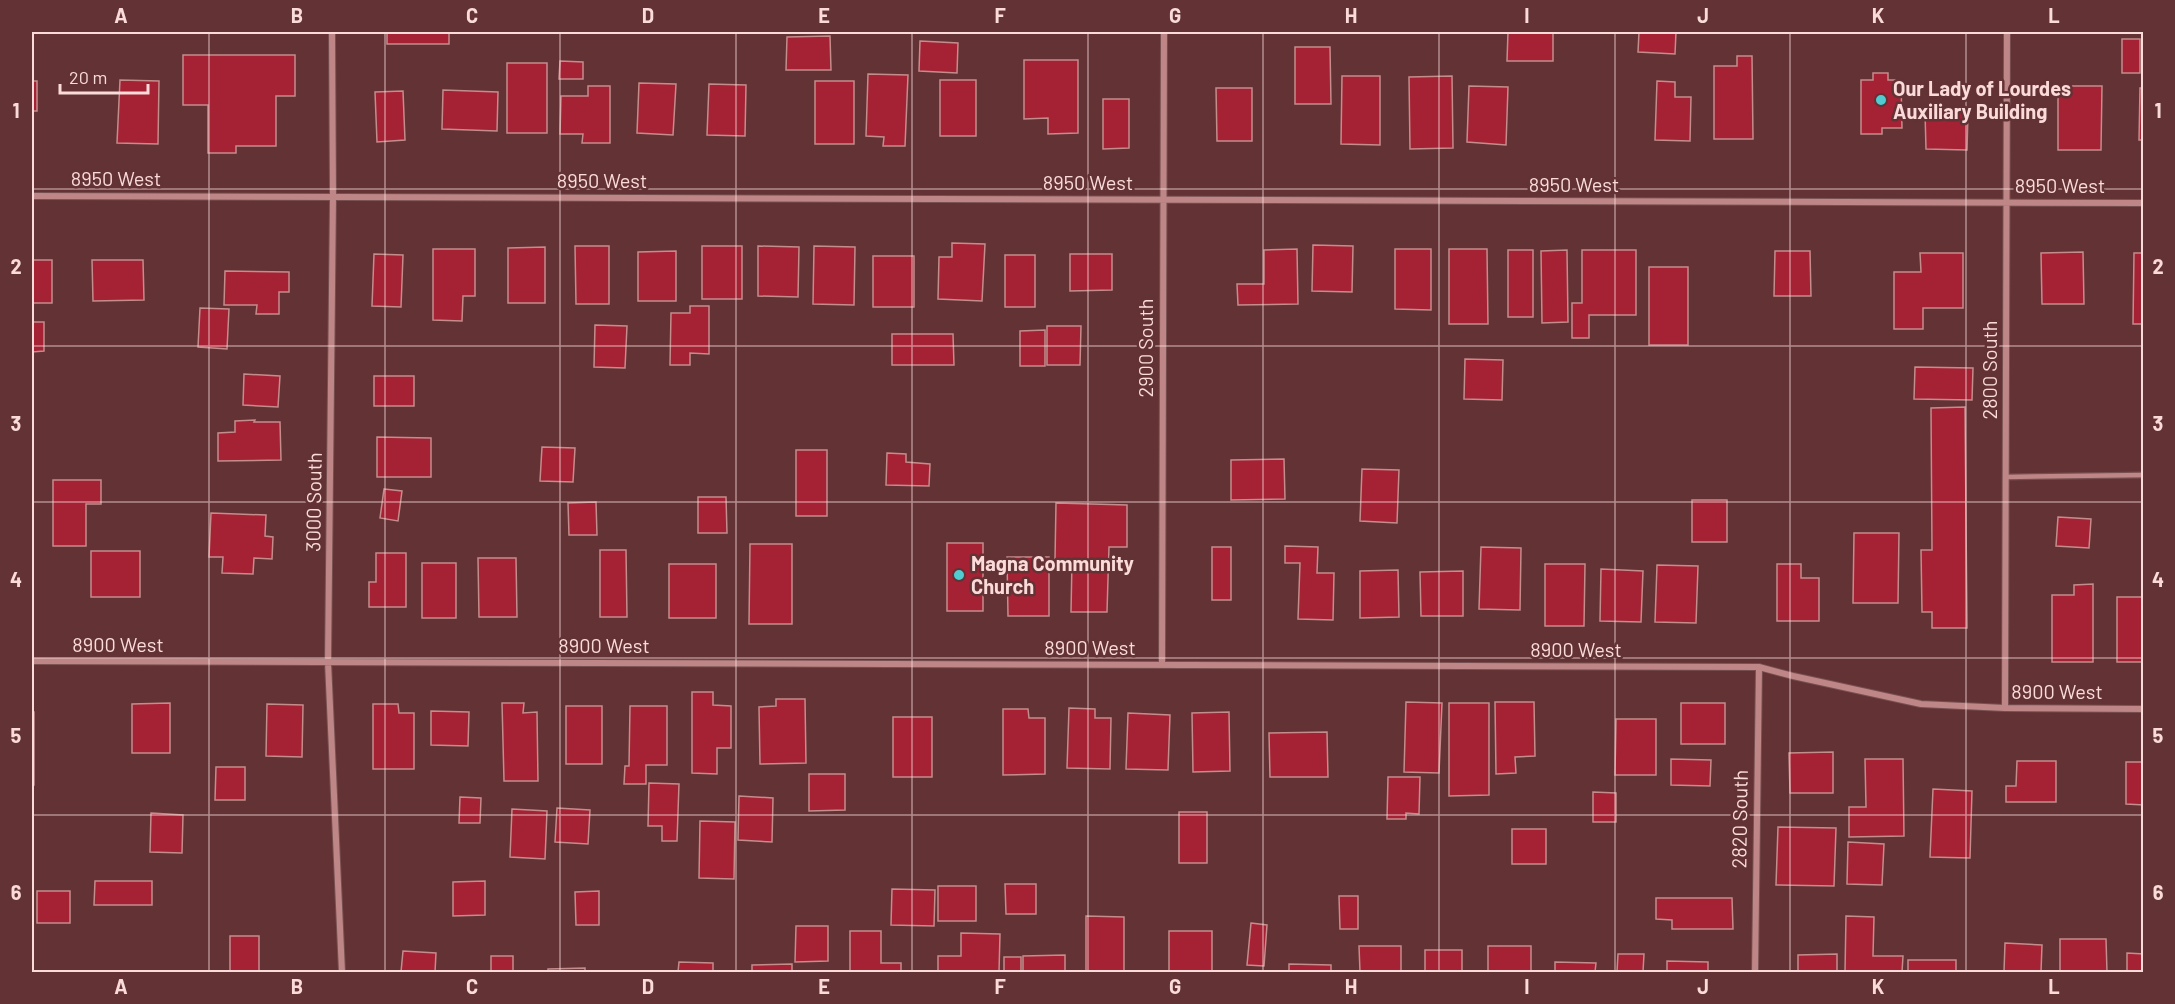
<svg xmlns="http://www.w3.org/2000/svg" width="2175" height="1004" font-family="Barlow,sans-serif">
	<rect width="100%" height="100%" fill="#623234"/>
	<path fill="#a52134" stroke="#c58c8c" stroke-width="1.5" d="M387,32H449V44H387Z
		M1508,32H1553V61H1507Z
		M1639,32H1676L1675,54L1638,52Z
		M830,36L831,70H786L787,37Z
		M2122,39H2140V73H2122Z
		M920,41L958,43L957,73L919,71Z
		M1295,47H1330L1331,104H1295Z
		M183,55H295V96H276V146H236V153H208V105H183Z
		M1737,56H1752L1753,139H1714V66H1737Z
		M1024,60H1078V133L1048,134V118L1024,119Z
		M560,61L583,62V79H559Z
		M507,63H547V133H507Z
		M1873,73H1888V80H1901L1902,128H1882V134H1861V80H1873Z
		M868,74L908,75L905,146H883L884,137L866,136Z
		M1342,76H1380V145L1341,144Z
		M1452,76L1453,148L1410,149L1409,77Z
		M120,80L159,81L158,144L117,143Z
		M940,80H976V136H940Z
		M32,81H37V111H32Z
		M815,81H854V144H815Z
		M1657,81L1675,82V97H1691L1690,141L1655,140Z
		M639,83L676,84L673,135L637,133Z
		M709,84L746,85L745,136L707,135Z
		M588,86H610V143H582L583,134H560L561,96H588Z
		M1469,86L1508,87L1506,145L1467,142Z
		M2058,86H2102L2101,150H2058Z
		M1216,88H1252V141H1217Z
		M2140,88H2144V140H2139Z
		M443,90L498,92L497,131L442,129Z
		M403,91L405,140L377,142L375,92Z
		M1103,99H1129V148L1103,149Z
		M1925,112H1968L1967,150L1926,149Z
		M952,243L985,244L982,301L938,299L939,257H952Z
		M1313,245L1353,246L1352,292L1312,291Z
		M575,246H609V304H576Z
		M702,246H742V299H702Z
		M758,246L799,247L798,297L758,296Z
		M814,246L855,247L854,305L813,304Z
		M545,247V303H508V248Z
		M433,249H475V296H463L462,321L433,320Z
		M1297,249L1298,304L1238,305L1237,284H1264V250Z
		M1395,249H1431V310L1395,309Z
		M1449,249H1487L1488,324H1449Z
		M1508,250H1533V317H1508Z
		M1567,250L1568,322L1542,323L1541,251Z
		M1582,250H1636V315H1589V338H1572V303H1582Z
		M676,251V301H638V252Z
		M1775,251H1810L1811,296H1774Z
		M2083,252L2084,304H2042L2041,253Z
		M1920,253H1963V308H1923V329H1894V272H1921Z
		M2134,253H2144V324H2133Z
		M374,254L403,255L401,307L372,306Z
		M1070,254H1112V290L1070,291Z
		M1005,255H1035V307H1005Z
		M873,256H914V307H873Z
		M32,260H52V303H32Z
		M92,260H143L144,300L93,301Z
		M1649,267H1688V345H1649Z
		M225,271L289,272V292H279V314H256L257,305H224Z
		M690,306H709V354L690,353V365H670L671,313H690Z
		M200,308L229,309L227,349L198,347Z
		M32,322H44V351L32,352Z
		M595,325L627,326L625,368L594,367Z
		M1047,326H1081L1080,365H1047Z
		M1045,330V366H1020V331Z
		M892,334H953L954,365H892Z
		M1465,359L1503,360L1502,400L1464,399Z
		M1915,367L1973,368L1972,400L1914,399Z
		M244,374L280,376L278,407L243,405Z
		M374,376H414V406H374Z
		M1965,407L1967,628H1932V612H1922L1921,550H1932L1931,408Z
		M255,420L254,422H280L281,460L218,461V433L235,432V421Z
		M377,437L431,438V477H377Z
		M542,447L575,448L573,482L540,481Z
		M796,450H827V516H796Z
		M887,453L906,454V462L930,464L929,486L886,485Z
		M1284,459L1285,499L1231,500V460Z
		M1362,469L1399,470L1397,523L1360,521Z
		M53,480H101V504H86V546H53Z
		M384,489L402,491L398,521L380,518Z
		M698,497H726L727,533H698Z
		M1692,500H1727V542H1692Z
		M596,502L597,535H569L568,503Z
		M1056,503L1127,505V547H1109L1107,612H1071L1072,561L1055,560Z
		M211,513L266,515L265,536L273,537L272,559L254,558L253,574L222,573L223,557H209Z
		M2058,517L2091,519L2089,548L2056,546Z
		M1854,533H1899L1898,603H1853Z
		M947,543H983V611H947Z
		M750,544H792V624H749Z
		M1285,546L1318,547L1317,573H1334L1333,620L1298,619L1300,563H1285Z
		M1212,547H1231V600H1212Z
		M1481,547L1521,548L1520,610L1479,609Z
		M600,550H626L627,617H600Z
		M91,551H140V597H91Z
		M376,553H406V607H369V582H376Z
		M1007,557H1049V616H1008Z
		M478,558H516L517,617H479Z
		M422,563H456V618H422Z
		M669,564H716V618H669Z
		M1545,564H1585L1584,626H1545Z
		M1777,564H1801V578H1819V621H1777Z
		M1657,565L1698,566L1696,623L1655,622Z
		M1601,569L1643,571L1641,622L1600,621Z
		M1398,570L1399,617L1360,618V571Z
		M1463,571V616H1421L1420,572Z
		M2093,584V662H2052V595H2074V585Z
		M2117,597H2144V662H2117Z
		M692,692H713V705L731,706V748H717V774L692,773Z
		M776,699H805L806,763L760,764L759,707L776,706Z
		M1406,702L1442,703L1439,773L1404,772Z
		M1495,702H1534L1535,756L1515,757L1516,773L1496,774Z
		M170,703V753H132V704Z
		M502,703H524L523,713L537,712L538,781H504Z
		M1449,703H1489V795L1449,796Z
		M1681,703H1725V744H1681Z
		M267,704L303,705L302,757L266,756Z
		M373,704H398L399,713H414V769H373Z
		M566,706H602V764H566Z
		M630,706H667V765H646V784H624L625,766H629Z
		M1069,708L1095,709V718H1111L1110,769L1067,768Z
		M1003,709H1028L1029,718H1045V774L1003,775Z
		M431,711L469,712L468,746L431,745Z
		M32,712H34V785H32Z
		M1229,712L1230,771L1193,772L1192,713Z
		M1128,713L1170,715L1168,770L1126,769Z
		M893,717H932V777H893Z
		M1616,719H1656V775H1615Z
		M1327,732L1328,777H1270L1269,733Z
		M1833,752V793H1790L1789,753Z
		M1671,759L1711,760L1710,786L1671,785Z
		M1865,759H1903L1904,836L1849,837V807H1866Z
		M2017,761H2056V802H2006V786H2016Z
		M2126,762H2144V805L2126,804Z
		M216,767H245V800H215Z
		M809,774H845V810L809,811Z
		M1388,777H1420L1419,814L1406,813V819H1387Z
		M649,783L679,784L677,841H662V826H648Z
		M1933,789L1972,791L1970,858L1930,857Z
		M1593,792L1616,793V822H1593Z
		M739,796L773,798L772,842L738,840Z
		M460,797L481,798L480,823H459Z
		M557,808L590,810L588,844L555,842Z
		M512,809L547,811L545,859L510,857Z
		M1179,812H1207V863H1179Z
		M151,813L183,815L182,853L150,852Z
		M700,821L735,822L734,879L699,878Z
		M1778,827L1836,828L1834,886L1776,885Z
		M1512,829H1546V864H1512Z
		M1848,842L1884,844L1882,885L1847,884Z
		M95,881H152V905H94Z
		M485,881V915L453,916V882Z
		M1005,884H1036V914H1006Z
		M938,886H976V921H938Z
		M892,889L935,890L934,926L891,925Z
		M37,891H70V923H37Z
		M599,891V925H576L575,892Z
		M1339,896H1358V929H1340Z
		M1656,898H1732L1733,929H1672V920L1656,919Z
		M1086,916L1124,917V972H1086Z
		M1846,916L1874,917L1873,956H1903L1902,972H1845Z
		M1251,923L1267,925L1264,966L1247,965Z
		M796,926H828V961L795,962Z
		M850,931H881V963H901V972H850Z
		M1169,931H1212V972H1169Z
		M961,933L1000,934L999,972H938V956H961Z
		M230,936H259V972H230Z
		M2060,939H2106L2107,972H2060Z
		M2005,943L2042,945L2041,972H2004Z
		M1359,946H1401V972H1360Z
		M1488,946H1531V972H1488Z
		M1425,950H1462V972H1425Z
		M403,951L436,953L435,972H401Z
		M2127,953L2144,954V972H2127Z
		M1618,954H1644L1643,972H1617Z
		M1837,954V972H1798V955Z
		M1065,955V972H1023V956Z
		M491,956H513V972H531H491Z
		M1004,957H1021V972H1004Z
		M1908,960H1956V972H1908Z
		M1667,961L1708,962V972H1667Z
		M679,962L713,963V972H678Z
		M1555,962L1596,963L1595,972H1555Z
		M792,964V972H752V965Z
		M1289,964L1331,965V972H1289Z
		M585,968V972H548V969Z"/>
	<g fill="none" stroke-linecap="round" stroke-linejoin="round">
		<g stroke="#784f50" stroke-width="7">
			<path id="service" d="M2006,477L2144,475"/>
		</g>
		<g stroke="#784f50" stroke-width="8">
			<path id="minor" d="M332,32L333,197L328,662L342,972
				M32,196L2144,203
				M32,661L1759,667L1793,676L1921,704L2005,708L2144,709
				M1162,665L1164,32
				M2005,708L2007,32
				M1755,972L1759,667"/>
		</g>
		<use href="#service" stroke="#be8686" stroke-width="4.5"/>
		<use href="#minor" stroke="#be8686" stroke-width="6"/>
	</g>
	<path fill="none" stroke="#fadbda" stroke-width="1.5" stroke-opacity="0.55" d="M209,32V972M385,32V972M560,32V972M736,32V972M912,32V972M1088,32V972M1263,32V972M1439,32V972M1615,32V972M1790,32V972M1966,32V972M32,189H2144M32,346H2144M32,502H2144M32,658H2144M32,815H2144"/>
	<g fill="#51ccd1" stroke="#623234" stroke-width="2">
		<circle cx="1881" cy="100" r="6"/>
		<circle cx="959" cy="575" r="6"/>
	</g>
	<g text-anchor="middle" stroke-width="5" stroke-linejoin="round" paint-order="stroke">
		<g font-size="20" font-weight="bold" fill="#fadbda" stroke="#623234" text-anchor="start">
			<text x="1893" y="96">Our Lady of Lourdes<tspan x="1893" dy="23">Auxiliary Building</tspan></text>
			<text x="971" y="571">Magna Community<tspan x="971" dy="23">Church</tspan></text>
		</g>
		<g font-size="20" fill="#fadbda" stroke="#623234">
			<text x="116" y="186">8950 West</text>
			<text x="602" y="188">8950 West</text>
			<text x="1088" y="190">8950 West</text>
			<text x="1574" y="192">8950 West</text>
			<text x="2060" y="193">8950 West</text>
			<text transform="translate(1146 348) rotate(-90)" y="7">2900 South</text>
			<text transform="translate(1990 370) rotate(-90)" y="7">2800 South</text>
			<text transform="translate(314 502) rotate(-89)" y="7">3000 South</text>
			<text x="118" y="652">8900 West</text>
			<text x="604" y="653">8900 West</text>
			<text x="1090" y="655">8900 West</text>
			<text x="1576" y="657">8900 West</text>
			<text x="2057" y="699">8900 West</text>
			<text transform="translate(1740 819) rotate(-89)" y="7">2820 South</text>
		</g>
	</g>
	<rect width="2175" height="1004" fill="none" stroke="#623234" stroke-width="66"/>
	<path d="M60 84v9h88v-9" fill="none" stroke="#fadbda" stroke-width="3"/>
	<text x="69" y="84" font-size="18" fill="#fadbda" stroke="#623234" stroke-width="4.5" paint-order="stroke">20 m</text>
	<rect x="33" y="33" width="2109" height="938" fill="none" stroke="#fadbda" stroke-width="2"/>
	<g font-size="20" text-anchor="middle" font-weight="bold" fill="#fadbda">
		<text x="121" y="23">A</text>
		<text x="297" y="23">B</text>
		<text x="472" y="23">C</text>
		<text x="648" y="23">D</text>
		<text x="824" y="23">E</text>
		<text x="1000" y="23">F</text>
		<text x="1175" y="23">G</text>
		<text x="1351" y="23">H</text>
		<text x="1527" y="23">I</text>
		<text x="1703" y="23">J</text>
		<text x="1878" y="23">K</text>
		<text x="2054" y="23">L</text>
		<text x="16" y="118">1</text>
		<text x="2158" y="118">1</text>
		<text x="16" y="274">2</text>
		<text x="2158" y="274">2</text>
		<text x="16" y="431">3</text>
		<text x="2158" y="431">3</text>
		<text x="16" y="587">4</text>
		<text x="2158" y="587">4</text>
		<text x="16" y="743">5</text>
		<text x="2158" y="743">5</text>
		<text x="16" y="900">6</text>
		<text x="2158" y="900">6</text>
		<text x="121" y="994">A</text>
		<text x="297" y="994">B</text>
		<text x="472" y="994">C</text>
		<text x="648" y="994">D</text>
		<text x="824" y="994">E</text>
		<text x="1000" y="994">F</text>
		<text x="1175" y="994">G</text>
		<text x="1351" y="994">H</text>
		<text x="1527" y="994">I</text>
		<text x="1703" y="994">J</text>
		<text x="1878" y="994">K</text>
		<text x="2054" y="994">L</text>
	</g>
</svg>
